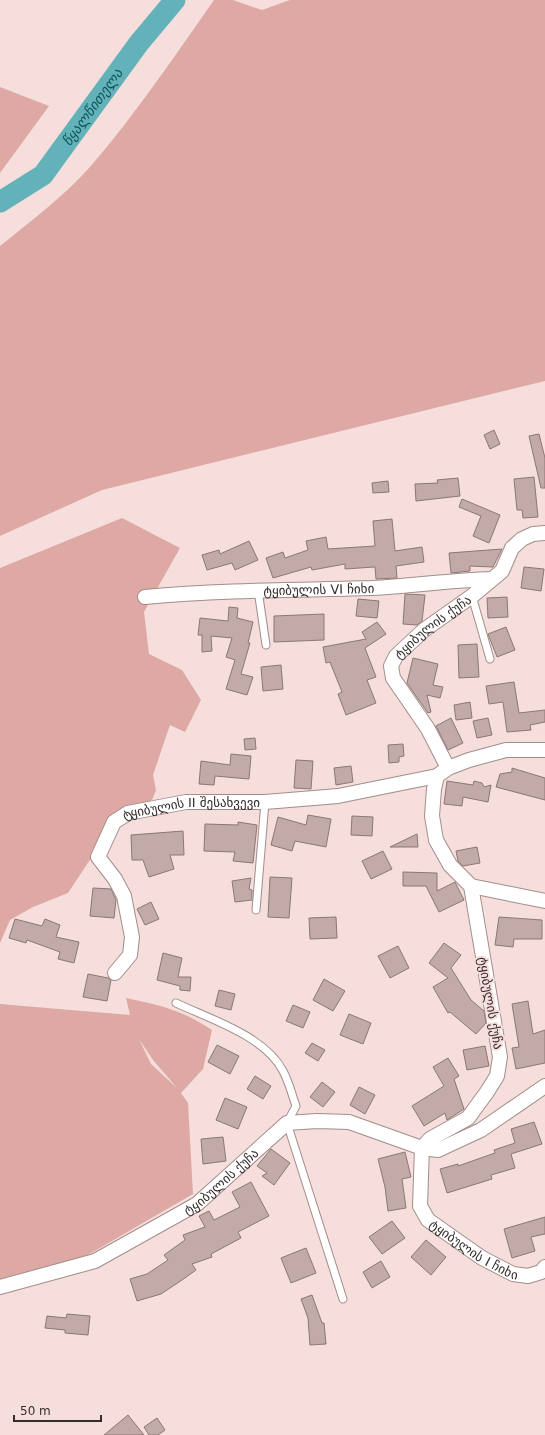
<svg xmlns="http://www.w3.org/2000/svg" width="545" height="1435" font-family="'DejaVu Sans','Noto Sans Georgian',sans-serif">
	<rect width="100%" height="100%" fill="#f5dedb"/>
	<path fill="#dea9a4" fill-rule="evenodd" d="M214,0H233L262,10L290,0H545V381L102,490L0,536V246C31,221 63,197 89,168C135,115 174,57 214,0Z
		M0,87L49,106L0,173Z
		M122,518L180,548L144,612L149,654L182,670L201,700L185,732L170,725L153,775L156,790L152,800L112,818L97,849L68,893L33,907L10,920L0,943V568Z
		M126,998C160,1005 182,1010 212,1030L203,1069L181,1093L188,1103L193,1194L86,1256L0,1281V1004L130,1015ZM139,1039L153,1060L177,1088L151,1064Z"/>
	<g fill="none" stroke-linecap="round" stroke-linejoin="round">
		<path stroke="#63b1b9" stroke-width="21" id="s1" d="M0,202L43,175L139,43L175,0"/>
	</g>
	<path fill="#c1aaa8" stroke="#8c7775" d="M494,430L500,444L490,449L484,435Z
		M539,434L545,458V488H541L529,436Z
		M534,477L538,517L523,518L522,510H517L514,479Z
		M458,478L460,496L416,501L415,484L438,483L437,480Z
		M388,481L389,492L373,493L372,483Z
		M462,499L500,515L489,543L473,536L481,516L459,507Z
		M392,519L395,551L422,547L424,562L396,566L397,578L376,579L375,567H374L345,569V564L312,570L311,567L273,578L266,558L283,552L285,558L308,550L306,541L326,537L328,549L375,546L373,521Z
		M249,541L258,560L235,570L232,563L207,570L202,555L219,550L220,554Z
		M502,549L493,567L470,566V571L451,573L449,553Z
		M524,567L544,569L541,591L521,588Z
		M405,594L425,595L422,621L417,625L403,624Z
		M507,597L508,617L488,618L487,598Z
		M358,599L379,601L377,618L356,616Z
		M229,607L238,608L237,618L253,622L248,643H250L241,674L253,677L247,695L226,689L235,660L226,657L232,638L211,636L212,651L202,652V635H198L200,618L228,621Z
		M324,614V640L274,642V616Z
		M377,622L386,634L365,648L376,677L367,680L376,703L346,715L338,694L342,692L330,662L326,663L323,647L366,639L362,632Z
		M506,627L515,650L497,657L488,634Z
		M477,644L479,677L459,678L458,645Z
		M413,658L438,664L433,685L443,687L440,698L427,695L431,712L428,713L407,683Z
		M281,665L283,689L263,691L261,667Z
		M514,682L519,713L545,710V722L530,725L531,730L507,732L503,702L489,704L486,686Z
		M470,702L472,718L456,720L454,705Z
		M451,718L463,743L448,750L436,726Z
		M488,718L492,735L477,738L473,721Z
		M255,738L256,749L245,750L244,739Z
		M403,744L404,756L399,757V762L389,763L388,745Z
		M231,754L251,756L249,779L215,776L214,785L199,784L201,761L230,765Z
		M296,760L313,761L311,789L294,788Z
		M351,766L353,782L336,785L334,768Z
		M512,768L545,778V800L496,787L500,774L512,772Z
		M447,781L473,785L474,781L482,783L484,787L491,785L488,802L463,797L462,806L444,804Z
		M308,815L331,819L326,847L295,841L292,851L271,845L278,817L306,825Z
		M352,816L373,817L372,836L351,835Z
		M238,822L257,825L253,863L233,861L235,852L204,851L205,824L238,825Z
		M183,831L184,855H170L174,869L149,877L143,860H132L131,835Z
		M417,834L418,847H390Z
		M477,847L480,863L463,866L458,861L456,851Z
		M383,851L392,869L371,879L362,861Z
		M403,872L437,873V891L455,882L464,900L439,912L426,886H403Z
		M270,877L292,878L289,918L268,917Z
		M251,878L249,889L252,890V900L235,902L232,881Z
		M93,888L111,889L116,900L114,918L90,916Z
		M151,902L159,919L145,925L137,909Z
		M336,917L337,938L310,939L309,918Z
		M499,917L542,920V939H514L513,947L495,945Z
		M15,919L42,926L45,919L60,925L56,937L79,942L74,963L58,959L60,952L27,940L26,943L9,938Z
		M444,943L461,955L451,968L471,1000L484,1011L486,1023L476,1034L450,1012L448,1013L433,987L448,978L429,963Z
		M398,946L409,968L390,978L378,956Z
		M163,953L182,958L178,977H191L190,991L180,990V986L157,980Z
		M88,974L108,978L111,980L107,1001L83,997Z
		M324,979L345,991L333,1011L313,1000Z
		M219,990L235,994L231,1010L215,1006Z
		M528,1001L533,1034L545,1030V1063L516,1069L512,1048L519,1047L512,1004Z
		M293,1005L310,1012L303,1028L286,1021Z
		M349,1014L371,1023L363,1044L340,1035Z
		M312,1043L325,1050L318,1061L305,1053Z
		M217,1045L239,1056L230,1074L208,1062Z
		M485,1046L489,1066L467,1070L463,1050Z
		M448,1058L459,1076L454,1079L464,1109L447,1120L445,1113L424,1126L412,1106L444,1086L433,1067Z
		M255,1076L271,1086L263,1099L247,1089Z
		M322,1082L335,1092L323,1107L310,1097Z
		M359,1087L375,1095L365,1114L350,1105Z
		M225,1098L247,1107L238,1129L216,1120Z
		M534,1122L542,1144L511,1154L515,1168L491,1175L492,1179L447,1193L440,1169L458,1164V1166L495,1153L494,1150L515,1143L511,1129Z
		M223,1137L226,1161L203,1164L201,1139Z
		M271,1149L290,1163L274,1185L262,1176L267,1173L257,1166Z
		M405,1152L411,1177L402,1179L406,1208L388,1211L385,1187L378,1159Z
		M251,1182L269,1216L238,1232L241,1238L211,1254L212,1257L192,1264L196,1270L182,1280L161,1294L137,1301L130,1279L147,1274L168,1260L164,1255L185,1240L183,1235L205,1227L199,1216L209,1211L214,1220L240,1207L232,1192Z
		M545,1217V1234L531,1237L535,1251L512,1258L504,1229Z
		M392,1221L405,1238L382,1254L369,1237Z
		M426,1240L446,1257L431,1275L411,1257Z
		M306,1248L316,1273L291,1283L281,1258Z
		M381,1261L390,1277L372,1288L363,1272Z
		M312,1295L322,1323H324L326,1344L310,1345L308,1318L301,1299Z
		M67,1314L90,1316L88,1335L65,1333V1330L45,1328L47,1316L66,1318Z
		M128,1415L144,1435H104Z
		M157,1418L165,1430L158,1435H149L144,1427Z"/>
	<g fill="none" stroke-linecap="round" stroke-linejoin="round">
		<g stroke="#a28d8b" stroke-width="9">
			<path id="lane" d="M258,590L266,645
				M472,596L490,659
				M256,910L265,802
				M176,1003C210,1019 265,1036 283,1071C289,1082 292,1095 296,1106L287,1123L343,1299"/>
		</g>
		<g stroke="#a28d8b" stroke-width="16">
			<g id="street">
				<path id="s2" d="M145,597C220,590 296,590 372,588C412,586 452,580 492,579"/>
				<path id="s3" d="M448,768L428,729L393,678L391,666L396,656L424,630L472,596L502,571L512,548L522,539L533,534L545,533"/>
				<path d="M471,886L545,901"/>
				<path id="s4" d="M115,973L130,955L132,937L124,896L115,879L98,857L114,822L128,813L186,802H265L338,796L437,776"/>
				<path d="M422,1148L430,1139L468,1118L487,1092L497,1076L500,1057L471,886L450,865L436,840L432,816L434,789L437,776L448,768L469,760L506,750H545"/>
				<path id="s5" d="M422,1148L420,1206L428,1220L482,1258L513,1274L528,1276L541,1272L545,1267"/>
				<path id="s6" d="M0,1287L95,1261L197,1204L287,1123L317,1121L349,1122L422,1148L438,1150L481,1130L545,1086"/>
			</g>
		</g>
		<use href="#lane" stroke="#fff" stroke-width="7"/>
		<use href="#street" stroke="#fff" stroke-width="14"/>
	</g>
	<g text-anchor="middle" stroke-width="4" stroke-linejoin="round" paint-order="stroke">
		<g font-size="13" fill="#352c2b" stroke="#f5dedb">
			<text dy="5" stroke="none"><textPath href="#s2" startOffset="174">ტყიბულის VI ჩიხი</textPath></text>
			<text dy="5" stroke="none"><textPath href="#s3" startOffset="176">ტყიბულის ქუჩა</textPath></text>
			<text dy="5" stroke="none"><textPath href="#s4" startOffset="249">ტყიბულის II შესახვევი</textPath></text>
			<text transform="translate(491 1003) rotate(80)" y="5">ტყიბულის ქუჩა</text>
			<text dy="5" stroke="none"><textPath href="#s6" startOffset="248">ტყიბულის ქუჩა</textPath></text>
			<text dy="5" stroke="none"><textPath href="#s5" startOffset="129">ტყიბულის I ჩიხი</textPath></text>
		</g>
		<g font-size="14" font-style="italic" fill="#0f545a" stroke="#f5dedb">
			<text dy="5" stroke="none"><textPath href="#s1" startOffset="135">წყალწითელა</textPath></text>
		</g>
	</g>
	<path d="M14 1415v6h87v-6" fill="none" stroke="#352c2b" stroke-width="2"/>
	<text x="20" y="1415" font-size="12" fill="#352c2b" stroke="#f5dedb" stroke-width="3" paint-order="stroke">50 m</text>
</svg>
